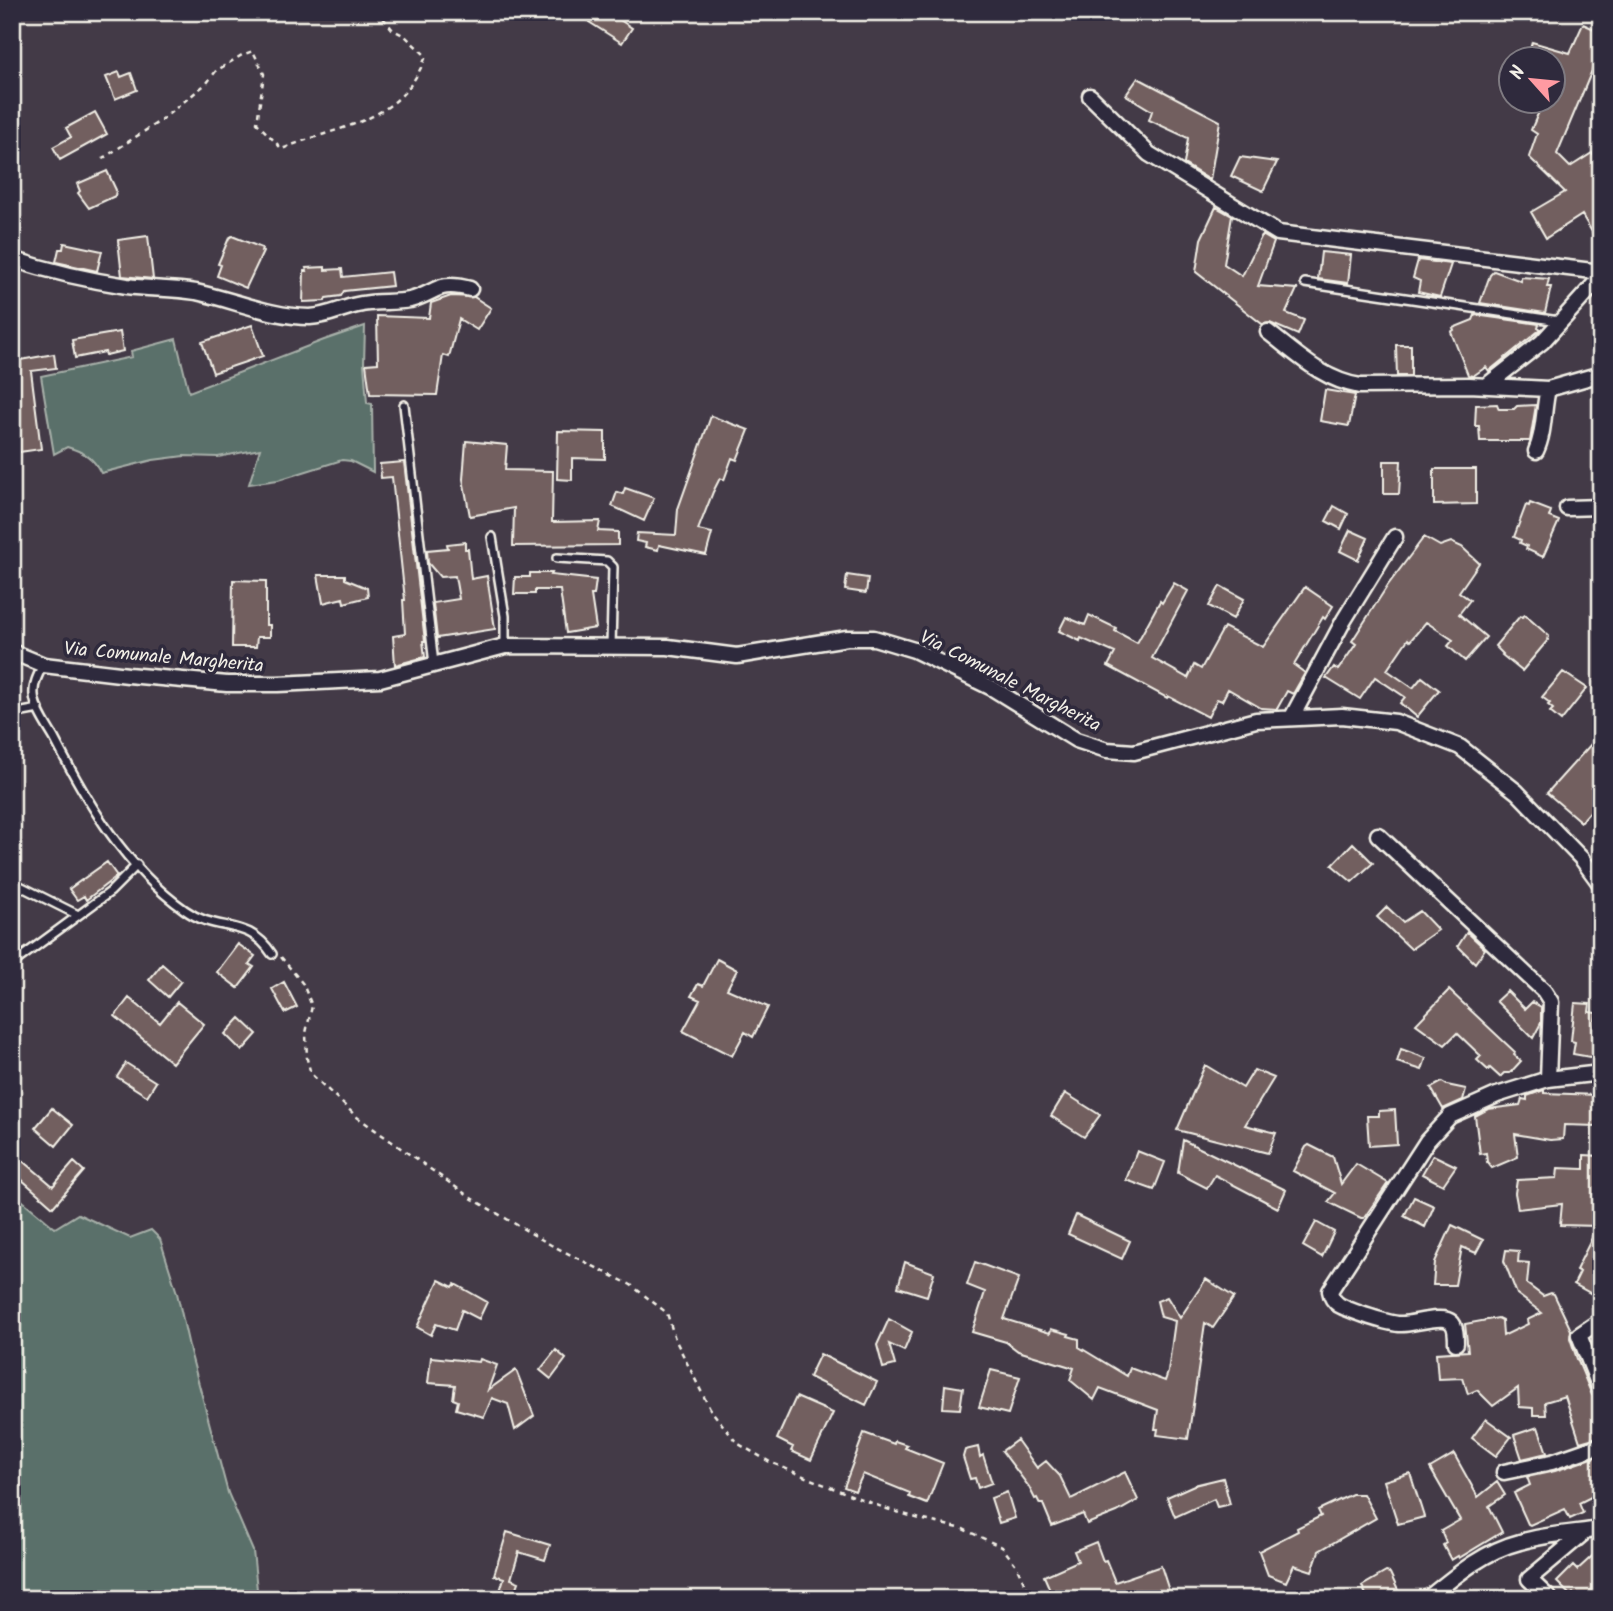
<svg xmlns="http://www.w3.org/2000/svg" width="1613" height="1611" font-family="Kalam,sans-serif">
	<rect width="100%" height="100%" fill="#433a47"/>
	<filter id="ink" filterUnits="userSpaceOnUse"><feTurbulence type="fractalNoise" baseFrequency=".0143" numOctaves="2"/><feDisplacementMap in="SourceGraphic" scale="14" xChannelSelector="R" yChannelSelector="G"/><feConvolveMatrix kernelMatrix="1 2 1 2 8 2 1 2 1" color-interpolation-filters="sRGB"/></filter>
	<g filter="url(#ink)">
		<path fill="#5a706a" stroke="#a7b0a9" stroke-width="2" d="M365,326L364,364L367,403L372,404L373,472L351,461L342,460L278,480L249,484L260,449L218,457L184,456L153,460L101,473C93,457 84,452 67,447L54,454L41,376L132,357L131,351L176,339L189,392L324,340Z
			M12,1192L55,1228L78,1214L130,1238L151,1230L160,1239L177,1293L190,1351L228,1493L253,1551L258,1599H12Z"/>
		<path fill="#725e5f" stroke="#f4f1e8" stroke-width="2" d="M596,12H608L632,28L622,43L589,22Z
			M1583,24L1601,32V49L1557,154L1570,167L1592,153L1593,155L1601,151V247L1582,215L1546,238L1531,212L1565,192L1529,157L1537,134L1531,130L1543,102H1553V60H1527L1532,42L1570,53Z
			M119,72L121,77L131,73L137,90L115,99L106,77Z
			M1138,78L1220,121L1210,180L1184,164L1188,138L1149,120L1152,111L1126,95Z
			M95,112L107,134L60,160L53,147L71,137L66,128Z
			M1240,157L1277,162L1263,191L1231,176Z
			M107,171L116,190L115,196L89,208L78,193L80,191L77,184Z
			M1216,207L1232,216L1224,264L1242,276L1262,235L1274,242L1258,286L1297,289L1286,313L1304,320L1298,335L1270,323L1262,324L1196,272L1201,239Z
			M148,236L153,279L122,276L118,240Z
			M232,236L262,248L261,251L263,252L246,288L217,276L221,265L218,264L229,238Z
			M64,243L102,251L97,271L56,262L59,249H63Z
			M1321,252L1351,255L1348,283L1318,279Z
			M1418,260L1451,264L1440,297L1418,292L1420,281L1413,278Z
			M325,267V270L342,269L343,277L390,272L392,286L344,291L341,296L326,298L325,301L303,302L304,271H307L306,268Z
			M1494,271L1521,281V277L1549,279L1547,287H1551L1545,313L1480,303L1490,275Z
			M451,296L474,297L491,308L477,330L459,319L449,357L443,355L437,395L370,394L366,364L378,363L377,316L429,318L431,303Z
			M1475,315L1539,324L1538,327L1541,329L1489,371L1486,367L1473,376L1468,375L1451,332L1454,330L1453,328L1473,320Z
			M252,325L263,356L213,373L202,342Z
			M120,332L123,351L106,355L105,352L75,358L72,340Z
			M1396,345H1411V376H1397Z
			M54,354L56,368L31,371L41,449L12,453V368L21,366L20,360Z
			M1325,390L1355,395L1349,426L1320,421Z
			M1497,404L1499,409H1514L1517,406L1536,405L1530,441H1480L1479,426H1475L1476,405Z
			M711,416L749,430L737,460L732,458L724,480L720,478L713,492L698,530L712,533L706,555L659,545L658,550L645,547L646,543L636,541L637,533L676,535L678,509Z
			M558,431L605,432V459L572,458V480L557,479Z
			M466,441L507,445L505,470L553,471L552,522L600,521L598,531L618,532V545L513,546L514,508L470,516L463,479Z
			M1384,461H1401L1399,494H1384Z
			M404,462L425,641H423L425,657L395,665L393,636L405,634L403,600H405L392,477L381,478L380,464Z
			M1434,469H1476V504L1434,505Z
			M625,488L654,498L644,521L612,506L617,492L623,494Z
			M1530,503L1551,511L1549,517L1559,521L1543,557L1526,549L1527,546L1520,543L1521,540L1514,537L1526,505L1529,506Z
			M1334,506L1348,514L1341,529L1326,521Z
			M1350,530L1368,538L1358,560L1340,551Z
			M1424,537L1440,546L1451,542L1462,547L1479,563L1459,592L1470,600L1459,614L1486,637L1465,661L1448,646L1453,640L1426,622L1410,641L1408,639L1387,670L1413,688L1422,677L1439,690L1417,717L1400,703L1405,697L1375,677L1360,699L1326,678L1334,667L1338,670L1356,644L1352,641L1388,585Z
			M465,542V549H468L471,579L487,576L495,629L437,638L433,603L459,599L455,576L440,577L428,563L427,550L448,548L447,544Z
			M530,573H552L551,575L596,580L594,595H591L596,628L566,633L560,590H535V594H514L515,577H530Z
			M318,575H345V579L367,588L368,597L344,603L343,598L323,603Z
			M847,575L868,578L866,593L845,590Z
			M233,580L266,581V625H270V637H257L256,647H232Z
			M1174,583L1188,591L1152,658L1188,678L1194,665L1201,669L1224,627L1263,647L1305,587L1333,606L1325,619L1323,617L1294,665L1305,673L1293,694L1287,691L1277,709L1261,708L1228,689L1222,701L1217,699L1208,717L1168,696L1167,698L1108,666L1115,653L1081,638L1080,641L1059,631L1066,617L1085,625L1089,615L1116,628L1115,631L1137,643L1160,601L1162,603Z
			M1220,586L1244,599L1233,619L1209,606Z
			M1525,615L1549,636L1548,640L1522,671L1502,655L1503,654L1495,646L1520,616L1522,617Z
			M1563,672L1587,688L1561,721L1550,712L1553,709L1548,705L1550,703L1542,697Z
			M1601,733V755L1593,764L1601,770V799L1581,822L1547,793Z
			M1353,843L1373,863L1352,882L1332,865Z
			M107,862L117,876L86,900L84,896L77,900L69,889Z
			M1387,907L1403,922L1420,911L1438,930L1411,949L1377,917Z
			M1467,932L1485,949L1475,963L1458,946Z
			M238,944L255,956L249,964L254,967L238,988L217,972Z
			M717,959L737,970L727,989L768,1007L753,1037L745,1032L732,1056L683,1031L700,1000L691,996L698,984L703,986Z
			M162,964L181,981L168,997L149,980Z
			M284,982L297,1007L285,1013L272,989Z
			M1449,990L1515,1052L1514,1055L1521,1061L1510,1073H1504L1500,1077L1490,1068L1488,1070L1477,1060L1481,1056L1457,1033L1445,1045L1416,1024Z
			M1507,991L1525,1009L1532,1002L1541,1007V1023L1533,1038L1496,1001Z
			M129,998L160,1023L177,1002L204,1024L172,1063L115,1016Z
			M1575,1003L1590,1004L1589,1012L1596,1013L1594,1031L1595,1041H1598L1596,1058L1573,1054L1575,1042L1571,1041Z
			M240,1018L257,1034L242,1051L225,1034Z
			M1401,1049L1426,1058L1422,1070L1397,1062Z
			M126,1063L156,1082L147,1096L117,1077Z
			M1205,1065L1243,1088L1254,1070L1274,1078L1245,1125L1276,1133L1268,1153L1177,1130Z
			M1442,1082L1447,1085L1466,1089L1463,1100L1443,1109L1431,1088Z
			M1544,1090V1093L1598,1095L1597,1126L1564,1125L1563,1139L1550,1140L1515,1134L1518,1157L1492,1168L1487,1162L1486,1153L1480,1154L1475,1116L1488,1109L1520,1105L1522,1099L1527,1100V1096Z
			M1065,1093L1100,1115L1084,1137L1051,1116Z
			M52,1108L73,1125L56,1146L35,1128Z
			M1395,1110L1397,1144L1369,1146L1367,1116H1379V1111Z
			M1183,1140L1286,1190L1278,1208L1215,1175L1207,1188L1178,1173Z
			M1309,1145L1333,1157L1341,1184L1356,1164L1388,1183L1364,1218H1361L1328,1202L1335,1193L1293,1171L1306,1147Z
			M1137,1151L1165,1162L1154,1190L1126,1180Z
			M1433,1155L1456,1166L1443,1185L1422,1174Z
			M1584,1155L1600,1156L1596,1209L1601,1208V1299L1574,1284L1580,1272L1576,1270L1598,1226L1560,1225L1562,1204L1518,1209L1515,1193L1517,1180L1557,1178L1558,1168L1584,1169Z
			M20,1158L53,1186L74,1162L84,1171L53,1207L12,1171Z
			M1414,1197L1434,1206L1425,1227L1404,1216Z
			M1076,1215L1130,1241L1122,1259L1068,1234Z
			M1316,1222L1334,1232L1322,1257L1303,1246Z
			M1452,1225L1483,1240L1476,1253L1462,1247L1455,1285H1433L1435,1262Z
			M1506,1250L1519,1251L1518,1262L1529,1263L1527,1284L1543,1296L1551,1293L1554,1294L1571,1330L1570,1338L1577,1359L1592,1395L1599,1400L1601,1407V1436L1580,1442L1565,1396L1545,1402L1546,1415H1533V1408L1519,1407L1518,1388L1493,1406L1477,1390L1468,1394L1463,1378L1438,1379L1436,1353L1468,1351L1465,1324L1498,1318L1502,1320L1503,1336L1528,1324L1527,1320L1542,1313L1517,1294L1504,1261Z
			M905,1262L934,1273L927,1296L898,1287Z
			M975,1262L1019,1278L1004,1319L1050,1333L1051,1329L1069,1334L1068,1336L1079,1339V1347L1127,1376L1130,1368L1165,1381L1168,1372L1175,1321L1161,1317L1157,1301L1167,1297L1180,1318L1206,1279L1234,1297L1213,1328L1205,1323L1188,1439L1157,1435L1158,1429H1155L1158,1410L1100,1388L1094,1400L1070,1380L1074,1368L1018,1351L1006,1342L972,1332L985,1292L967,1285Z
			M439,1280L453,1287L455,1284L487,1302L479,1319L462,1310L455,1330L436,1324L431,1335L417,1327Z
			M889,1319L912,1332L904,1351L889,1344L895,1365L883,1368L877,1345Z
			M556,1350L566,1359L551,1379L540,1370Z
			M820,1354L877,1382L866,1405L809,1377Z
			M431,1357L479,1362L480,1359L497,1365L488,1390L516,1370L534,1416L515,1430L508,1404L492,1398L484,1417L456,1409L458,1401L453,1399L455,1385L428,1383Z
			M991,1370L1020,1377L1008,1414L979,1407Z
			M945,1385L963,1388L960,1409L943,1408Z
			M796,1397L833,1413L811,1460L791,1451L793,1447L777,1439Z
			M1486,1419L1511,1437L1496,1456L1472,1438Z
			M1538,1427L1547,1453L1522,1459L1514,1435Z
			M864,1433L894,1444L895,1441L907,1445L905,1448L943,1463L927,1504L909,1497L910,1493L863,1474L855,1491L844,1487Z
			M1017,1440L1037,1468L1046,1461L1060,1476L1071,1499L1125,1472L1138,1500L1117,1512L1087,1524L1083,1514L1052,1526L1043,1504H1040L1037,1498L1035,1499L1029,1487L1002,1451Z
			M978,1447L980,1457L983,1455L992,1483L978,1488L975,1478L970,1479L963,1457L965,1450Z
			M1454,1454L1478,1497L1497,1482L1505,1495L1489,1506L1502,1532L1459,1558L1458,1556L1451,1560L1443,1545L1446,1543L1441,1531L1460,1520L1430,1468Z
			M1601,1455V1490L1599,1493L1579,1503L1583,1513L1570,1519L1565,1509L1530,1525L1528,1524L1514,1493L1530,1485L1527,1477L1555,1471Z
			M1410,1473L1424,1517L1398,1524L1384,1481Z
			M1223,1478L1230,1504L1217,1507L1214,1499L1175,1517L1167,1497L1194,1485Z
			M1007,1492L1015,1518L999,1523L991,1498Z
			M1352,1494H1363L1376,1518L1319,1551L1312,1571L1294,1565L1286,1582L1268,1575L1259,1551L1298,1531L1297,1528L1321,1516L1318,1510Z
			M507,1532L550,1545L545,1560L519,1552L511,1579L519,1582L514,1595L500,1591L504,1578L494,1575Z
			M1096,1542L1103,1561L1106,1560L1115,1582L1161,1566L1170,1594L1155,1599H1141L1138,1590L1118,1599H1054L1044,1576L1078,1561L1074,1551Z
			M1601,1548V1584L1586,1599H1579L1573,1593L1570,1595L1557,1582L1573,1566L1577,1570Z
			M1386,1572L1390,1573L1402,1599H1368L1362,1586Z"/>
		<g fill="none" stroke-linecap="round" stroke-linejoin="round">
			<g stroke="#f4f1e8" stroke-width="12">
				<path id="service" d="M1305,283L1559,321
					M404,405L434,664
					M492,537L505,616V646
					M557,558L607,561L613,567L611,646
					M43,665C38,675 33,684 34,695C35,709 47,726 54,738C87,802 125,868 185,910C218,934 247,916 272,954
					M12,714L39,709
					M12,882L78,915
					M12,964L110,892L137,865"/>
			</g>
			<g stroke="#f4f1e8" stroke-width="19">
				<path id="minor" d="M1090,96L1149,154L1278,233L1601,272
					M12,259C49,271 88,280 127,286C150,289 173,288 196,292C234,300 271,317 310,317C330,316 343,307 362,304C377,301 394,303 410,300C437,293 437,280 470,289
					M1268,332C1298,355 1323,380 1360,386L1469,385L1548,389
					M1486,386L1542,342L1601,277
					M1536,451C1545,432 1543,409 1548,389L1601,374
					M1567,508L1601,507
					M12,652L44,665L128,675L227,684H278L380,679L505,646L668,647L737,656L847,638H874L914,650L992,688L1076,740L1107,750L1134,752L1256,720L1342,716L1396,722L1460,747L1517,792L1582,859L1601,885
					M1292,717L1344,620L1395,537
					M1378,835L1544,991L1551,1002L1548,1079
					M1601,1320L1579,1335L1601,1391
					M1456,1343C1456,1337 1456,1326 1451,1322C1443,1314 1413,1324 1402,1324C1391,1325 1348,1310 1339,1305C1333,1301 1331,1297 1330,1291L1427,1141L1450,1116L1497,1095L1548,1079L1601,1073
					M1504,1472L1552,1462L1601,1445
					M1427,1599C1455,1576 1484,1551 1520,1542C1546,1534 1574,1533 1601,1529
					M1550,1599L1529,1579L1585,1532"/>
			</g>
			<path stroke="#f4f1e8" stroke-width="2.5" stroke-dasharray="5 5" stroke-linecap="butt" d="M102,159L160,121L207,83L216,71L242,55L253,51L264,74L257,123L282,149C341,124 400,125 426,56L405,36L393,30L378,12
				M281,957L303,984L312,1006L306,1033L307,1059L311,1074L357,1117L471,1198L551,1245L631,1285L667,1313L675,1339L710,1409L737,1443L770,1462L820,1483L887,1509L920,1519L963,1529L1002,1547L1016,1565L1032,1599"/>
			<use href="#service" stroke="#2f2a3d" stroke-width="7"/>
			<use href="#minor" stroke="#2f2a3d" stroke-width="14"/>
		</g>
	</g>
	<g text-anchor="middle" stroke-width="7" stroke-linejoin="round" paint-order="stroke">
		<g font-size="19" fill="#f4f1e8" stroke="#2f2a3d">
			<text transform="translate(164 656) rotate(5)" y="7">Via Comunale Margherita</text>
			<text transform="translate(1011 680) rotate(27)" y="7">Via Comunale Margherita</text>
		</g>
	</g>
	<rect width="1613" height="1611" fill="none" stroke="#2f2a3d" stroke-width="42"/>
	<rect x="21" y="21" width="1571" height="1569" fill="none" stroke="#f4f1e8" stroke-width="2.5" filter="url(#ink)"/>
	<g transform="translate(1532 80) rotate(297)"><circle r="33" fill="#2f2a3d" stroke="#7e7a81" stroke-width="2"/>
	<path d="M0-5L12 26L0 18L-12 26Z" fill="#ff9aa2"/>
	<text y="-10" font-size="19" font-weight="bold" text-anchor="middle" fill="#f4f1e8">N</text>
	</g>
</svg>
